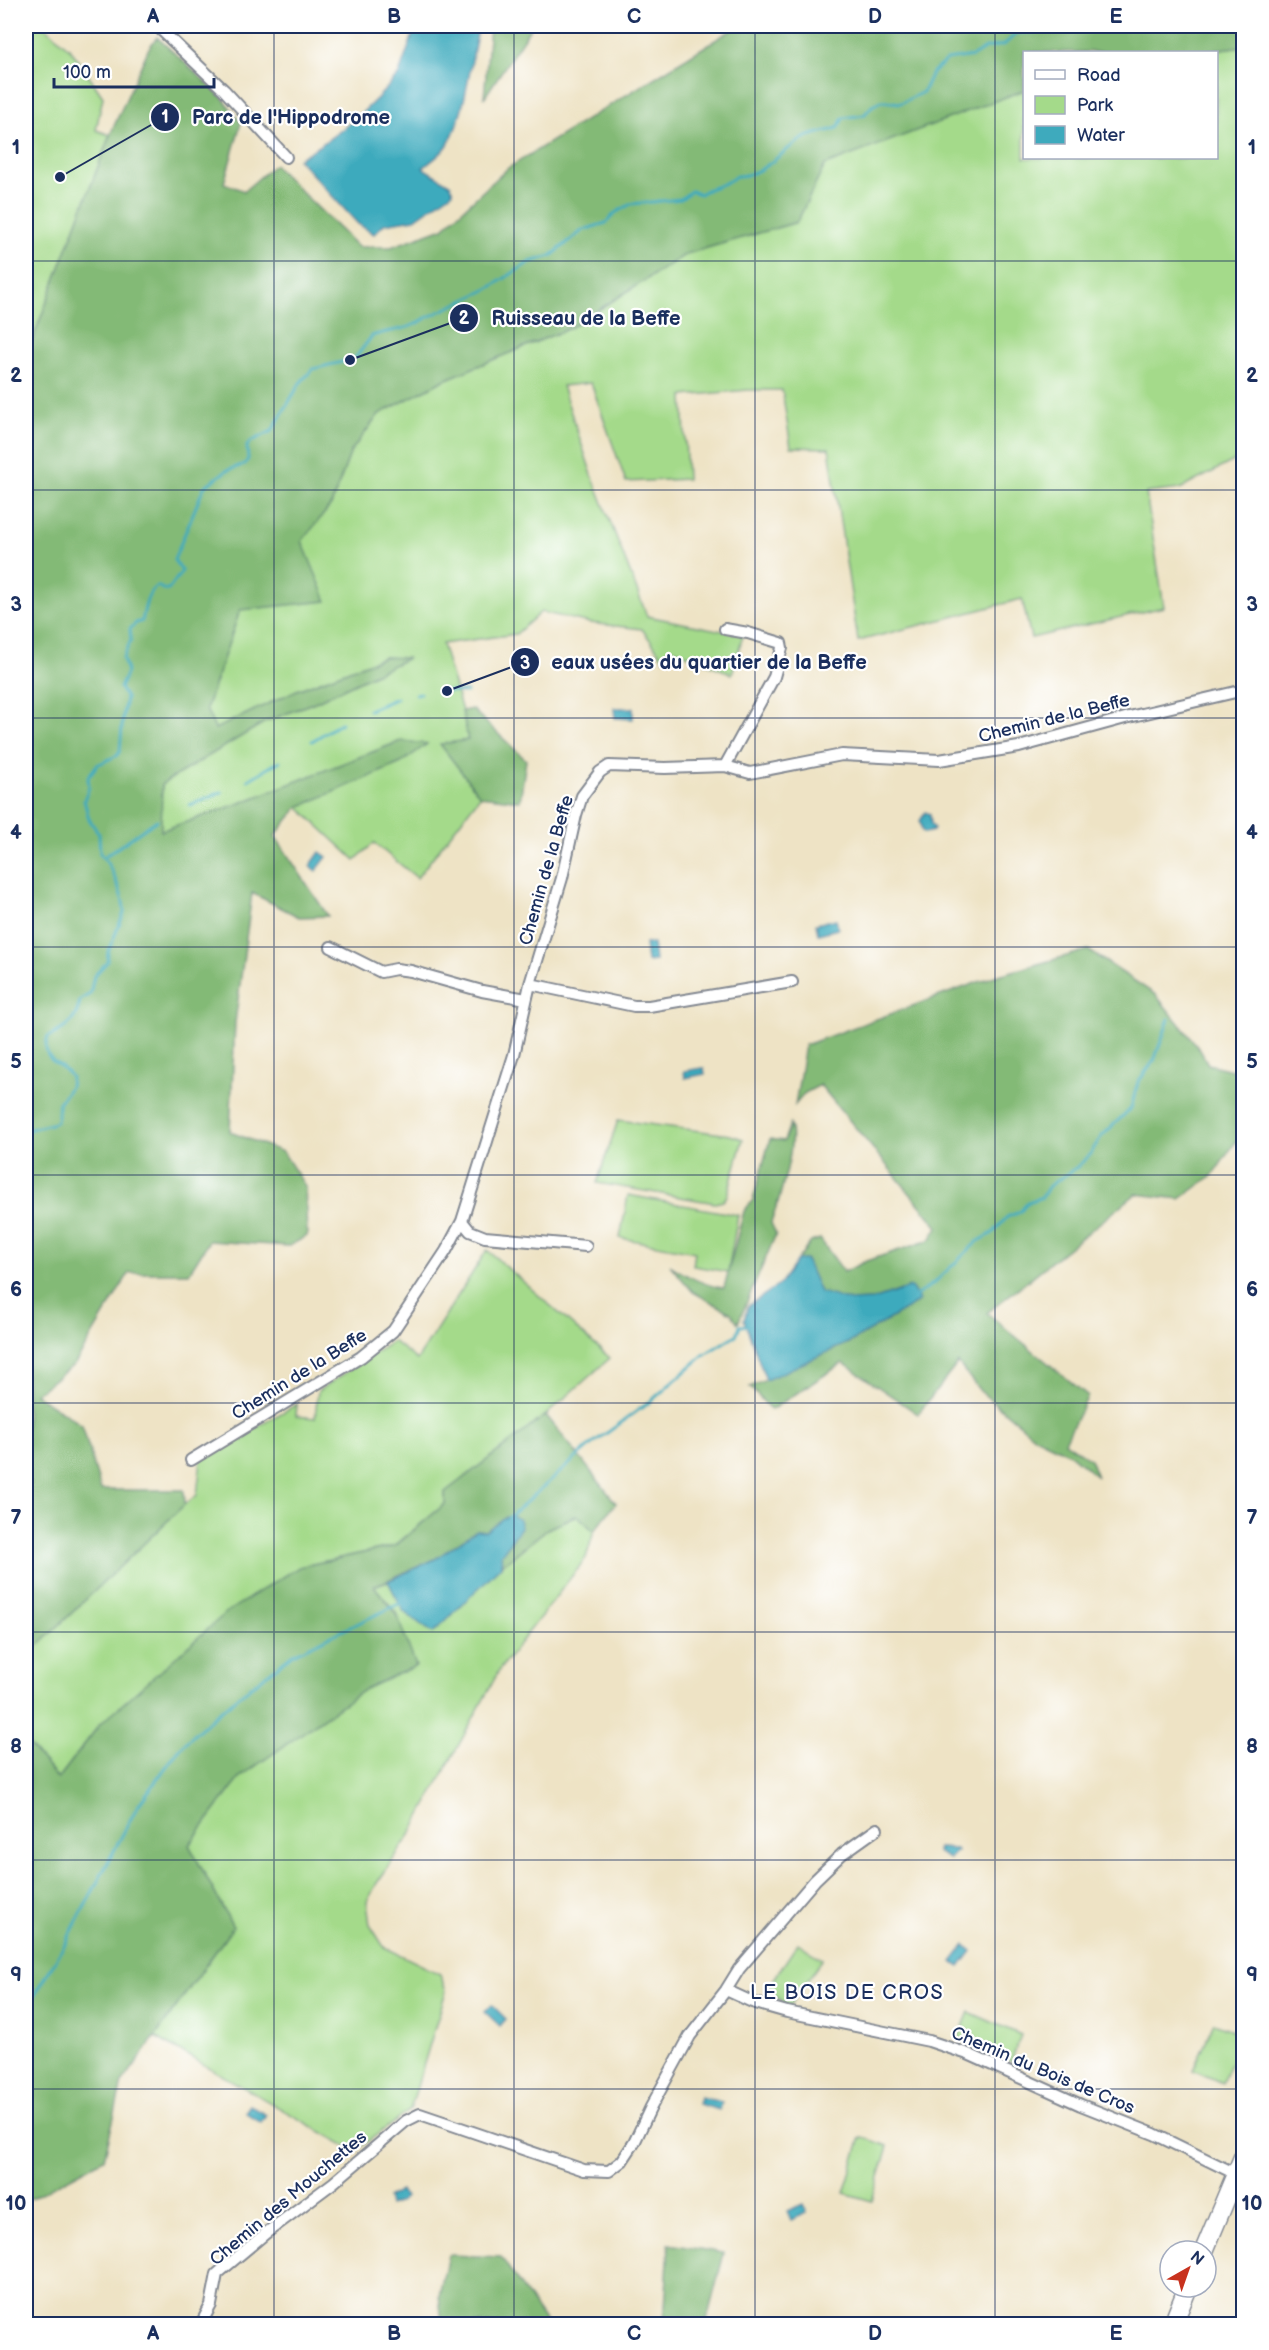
<svg xmlns="http://www.w3.org/2000/svg" width="1269" height="2350" font-family="'Balsamiq Sans',sans-serif">
	<rect width="100%" height="100%" fill="#fff"/>
	<filter id="ink" filterUnits="userSpaceOnUse"><feTurbulence type="fractalNoise" baseFrequency=".0167" numOctaves="2"/><feDisplacementMap in="SourceGraphic" scale="12" xChannelSelector="R" yChannelSelector="G"/><feConvolveMatrix kernelMatrix="1 2 1 2 8 2 1 2 1" color-interpolation-filters="sRGB"/></filter>
	<filter id="wash" filterUnits="userSpaceOnUse"><feTurbulence type="fractalNoise" baseFrequency=".008" numOctaves="4" result="noise"/><feDisplacementMap in="SourceGraphic" scale="24" xChannelSelector="R" yChannelSelector="G"/><feGaussianBlur stdDeviation="1.35" result="paint"/><feColorMatrix in="noise" values="0 0 0 0 0 0 0 0 0 0 0 0 0 0 0 0 0 1.4 0 .05"/><feComposite in="paint" operator="in"/></filter>
	<g filter="url(#wash)">
		<rect width="100%" height="100%" fill="#eee3c5"/>
		<path fill="#a4da8a" stroke="#608474" stroke-width="1.5" d="M26,26H44L71,50L103,97L96,130L110,135L26,357Z
			M1243,46V456L1180,489L1146,493L1164,607L1031,638L1022,599L858,641L829,448L791,447L782,390H748L683,396L687,479L626,482L591,383L562,386L592,475L647,616L743,635L732,674L673,649L664,659L642,629L590,623L541,612L516,634L442,644L462,711L468,740L441,745L480,796L417,878L374,843L355,860L298,807L401,763L426,744L401,741L235,805L160,831L162,784L265,722L315,702L406,659L384,657L297,690L215,729L206,709L240,610L331,505L351,451L379,414L444,380L570,328L686,254L797,222L825,165L1024,90V158H1216V52H1195Z
			M618,1120L730,1135L743,1139L727,1196L723,1201L715,1203L597,1183Z
			M628,1195L738,1215L728,1272L693,1266L695,1252L620,1238Z
			M487,1250L610,1358L546,1415L445,1492V1504L394,1546L299,1567L100,1724L58,1779L28,1744L26,1734V1657L185,1504L197,1495L201,1459L297,1404L296,1416L315,1418L318,1391L393,1341L417,1360Z
			M578,1515L594,1531L586,1558L500,1669L410,1835L377,1883L367,1902L370,1925L384,1947L440,1974L446,1991L410,2110L355,2151L155,2037L233,1927L189,1845L240,1777L365,1689L415,1666L396,1613L374,1586L388,1581L404,1612L433,1633L502,1565L547,1529Z
			M798,1943L822,1959L790,2006L766,1991Z
			M969,2012L1021,2035L1011,2062L958,2038Z
			M1214,2023L1242,2034L1222,2083L1193,2070Z
			M861,2137L888,2146L872,2201L844,2193Z"/>
		<path fill="#83ba76" stroke="#4f746a" stroke-width="1.5" d="M490,26H532L484,98Z
			M738,26H1243L1244,46L1195,52H1024V90L825,165L797,222L686,254L570,328L444,380L379,414L351,451L331,505L302,541L327,601L240,610L206,709L215,729L297,690L384,657L408,658L315,702L265,722L162,784L161,831L235,805L401,741L427,744L401,763L298,807L275,836L328,916L299,917L252,893L235,1023L230,1132L283,1152L305,1186L307,1236L289,1246L209,1241L189,1273H129L75,1364L35,1394L82,1425L101,1490H184L185,1504L26,1657V357L110,135L149,48L157,37L223,98L241,123L224,183L244,191L274,165L358,247H391L443,228L508,168Z
			M472,709L526,760L520,801L480,796L440,744L468,740L462,711Z
			M1088,950L1156,995L1199,1048L1208,1064L1236,1071H1243V1131L1213,1175L1180,1199L1136,1194L987,1313L1088,1396L1065,1442L1090,1459L1097,1477L1070,1454L1035,1437L980,1391L958,1363L918,1414L843,1363L771,1410L750,1387L852,1341L920,1301L911,1287L873,1300L850,1301L820,1292L806,1261L797,1260L811,1242L820,1239L844,1272L866,1261L930,1240L938,1227L820,1085L805,1093L795,1105L805,1045L995,976Z
			M790,1124C797,1144 779,1201 771,1223L776,1234L738,1323L731,1313L693,1292L670,1265C685,1275 706,1286 724,1288L744,1211L753,1200L770,1139L784,1141Z
			M546,1415L616,1503L594,1531L577,1515L547,1529L502,1565L501,1555L521,1527L513,1516L503,1518L486,1531L477,1530L435,1559L374,1586L396,1613L416,1666L365,1689L240,1777L189,1845L233,1927L122,2083L104,2159L26,2201V1734L28,1744L58,1779L100,1724L228,1611L299,1567L395,1546L445,1504V1492Z
			M669,2244L724,2253L706,2324H664Z
			M448,2255L501,2257L547,2324H442L439,2295Z"/>
		<path fill="#3eaabd" stroke="#2c6c8e" stroke-width="1.5" d="M416,26H479C470,62 466,115 447,146C441,155 431,161 423,168L451,185L453,192L415,219L384,224L374,234L358,224L298,159C336,137 371,108 399,74Z
			M614,708H633V719L615,718Z
			M925,812L930,814L931,824L934,828L933,831L925,833L922,831L920,821Z
			M320,852L327,857L316,871L310,866Z
			M836,919L838,929L818,934L816,924Z
			M653,943L655,961L647,962L645,944Z
			M702,1068H704L705,1074L685,1078L684,1071Z
			M797,1260H806L820,1292L850,1301L873,1300L911,1287L920,1301L852,1341L766,1380L744,1320L748,1306L780,1284Z
			M513,1516L519,1520L521,1527L501,1555L502,1565L433,1633L404,1612L388,1581L435,1559L477,1530L486,1531L503,1518Z
			M938,1848L956,1849L957,1851L949,1859L937,1852Z
			M965,1945L972,1951L960,1967L952,1962Z
			M492,2005L506,2019L500,2026L485,2012Z
			M700,2097L722,2102L720,2110L698,2104Z
			M250,2105L266,2115L261,2123L245,2112Z
			M400,2191L405,2197L400,2202L389,2206L387,2198Z
			M803,2204L807,2213L791,2220L787,2211Z"/>
		<g fill="none" stroke-linecap="round" stroke-linejoin="round">
			<path stroke="#3eaabd" stroke-width="3" d="M444,691L467,692
				M416,694L420,693
				M369,710L397,698
				M312,741L341,723
				M248,780L280,761
				M190,805L222,792
				M104,857L157,820
				M26,1131C36,1126 46,1127 56,1122L58,1117V1104L70,1087L71,1077C61,1062 39,1061 48,1037C67,1028 77,1021 80,1000L90,994L94,976L107,962L108,952L124,913C125,899 110,862 100,854L99,834L89,819L84,800L89,787L88,777L97,765L116,756L120,751L123,715L126,698L120,688L127,672L123,658L131,640L130,629L136,623L142,621C145,609 146,593 157,586L165,590L170,588L182,571L174,560L204,487L226,471L245,464L248,459L247,446L250,442L272,431L300,383L313,369L350,360L356,357L372,336C391,329 409,331 426,318L488,289L530,262L551,256L583,230L606,223L615,213L631,204L681,199L691,191L700,194C712,185 724,187 736,176C764,177 783,148 806,137C816,133 828,131 838,128L843,118L864,115L872,106L881,101L901,103L923,92L932,73L947,60L973,56L986,48L1004,45L1017,33L1065,30L1091,26
				M26,1164V1176
				M914,1297L934,1283L977,1242L993,1233L1007,1217L1020,1212L1028,1202L1042,1197L1049,1186L1077,1167L1089,1156L1101,1137L1131,1108L1138,1082L1154,1061L1169,1019
				M507,1519L593,1443L651,1401L705,1354L736,1335L740,1326L748,1325
				M26,2010L64,1946L137,1807L180,1748L214,1716L293,1654L401,1603"/>
		</g>
	</g>
	<g filter="url(#ink)">
		<g fill="none" stroke-linecap="round" stroke-linejoin="round">
			<g stroke="#848992" stroke-width="14">
				<path id="minor" d="M157,26L224,90L286,157
					M725,629L748,633L781,643L782,648L774,677L725,766
					M331,947L381,972L396,969L411,971L482,991L526,999
					M530,984L634,1006H649L792,982
					M462,1221L470,1231L485,1237L586,1246
					M191,1460L361,1357L393,1331L446,1251L462,1221L514,1055L530,984L562,878L576,815L582,796L600,772L609,766L665,768L725,766L750,773L842,755L939,760L1019,747L1129,717L1244,690
					M726,1990L752,2002L787,2012L929,2041L968,2054L1081,2105L1154,2134L1236,2174
					M201,2324L211,2305L217,2274L266,2233L333,2183L406,2121L420,2114L584,2170L609,2171L622,2161L634,2143L651,2107L690,2036L726,1990L739,1969L815,1880L842,1854L877,1829"/>
			</g>
			<g stroke="#848992" stroke-width="21">
				<path id="primary" d="M1204,2251L1244,2155
					M1173,2324L1188,2287"/>
			</g>
			<use href="#minor" stroke="#fff" stroke-width="10"/>
			<use href="#primary" stroke="#fff" stroke-width="18"/>
		</g>
	</g>
	<path fill="none" stroke="#1b2f5e" stroke-width="1.5" stroke-opacity="0.55" d="M274,26V2324M514,26V2324M755,26V2324M995,26V2324M26,261H1244M26,490H1244M26,718H1244M26,947H1244M26,1175H1244M26,1403H1244M26,1632H1244M26,1860H1244M26,2089H1244"/>
	<g text-anchor="middle" stroke-width="4.5" stroke-linejoin="round" paint-order="stroke">
		<g font-size="18" fill="#1b2f5e" stroke="#fff">
			<text transform="translate(1054 718) rotate(-14)" y="6">Chemin de la Beffe</text>
			<text transform="translate(546 870) rotate(-74)" y="6">Chemin de la Beffe</text>
			<text transform="translate(299 1374) rotate(-32)" y="6">Chemin de la Beffe</text>
			<text transform="translate(1043 2070) rotate(23)" y="6">Chemin du Bois de Cros</text>
			<text transform="translate(288 2198) rotate(-40)" y="6">Chemin des Mouchettes</text>
		</g>
		<g font-size="20" letter-spacing="1.5" fill="#1b2f5e" stroke="#fff">
			<text x="847" y="1999">LE BOIS DE CROS</text>
		</g>
	</g>
	<path fill="none" stroke="#1b2f5e" stroke-width="2" d="M60 177L165 117M350 360L464 318M447 691L525 662"/>
	<g fill="#1b2f5e" stroke="#fff" stroke-width="2">
		<circle cx="60" cy="177" r="6"/>
		<circle cx="350" cy="360" r="6"/>
		<circle cx="447" cy="691" r="6"/>
		<circle cx="165" cy="117" r="15"/>
		<circle cx="464" cy="318" r="15"/>
		<circle cx="525" cy="662" r="15"/>
	</g>
	<g font-size="18" text-anchor="middle" font-weight="bold" fill="#fff">
		<text x="165" y="123">1</text>
		<text x="464" y="324">2</text>
		<text x="525" y="669">3</text>
	</g>
	<g font-size="20" text-anchor="middle" font-weight="bold" fill="#1b2f5e" stroke="#fff" stroke-width="4.5" stroke-linejoin="round" paint-order="stroke">
		<text x="291" y="124">Parc de l'Hippodrome</text>
		<text x="586" y="325">Ruisseau de la Beffe</text>
		<text x="709" y="669">eaux usées du quartier de la Beffe</text>
	</g>
	<rect width="1269" height="2350" fill="none" stroke="#fff" stroke-width="66"/>
	<rect x="1023" y="51" width="195" height="108" fill="#ffffff" stroke="#a4acbf" stroke-width="1.5"/>
	<rect x="1035" y="70" width="30" height="9" fill="#ffffff" stroke="#a4acbf" stroke-width="1.5"/>
	<text x="1077" y="81" font-size="18" fill="#1b2f5e">Road</text>
	<rect x="1035" y="96" width="30" height="18" fill="#a4da8a" stroke="#a4acbf" stroke-width="1.5"/>
	<text x="1077" y="111" font-size="18" fill="#1b2f5e">Park</text>
	<rect x="1035" y="126" width="30" height="18" fill="#3eaabd" stroke="#a4acbf" stroke-width="1.5"/>
	<text x="1077" y="141" font-size="18" fill="#1b2f5e">Water</text>
	<g transform="translate(1188 2269) rotate(40)"><circle r="28" fill="#ffffff" stroke="#a4acbf" stroke-width="1.5"/>
	<path d="M0-4.5L10 22L0 15L-10 22Z" fill="#c8321e"/>
	<text y="-9" font-size="16" font-weight="bold" text-anchor="middle" fill="#1b2f5e">N</text>
	</g>
	<path d="M54 78v9h160v-9" fill="none" stroke="#1b2f5e" stroke-width="3"/>
	<text x="63" y="78" font-size="18" fill="#1b2f5e" stroke="#ffffff" stroke-width="4.5" paint-order="stroke">100 m</text>
	<rect x="33" y="33" width="1203" height="2284" fill="none" stroke="#1b2f5e" stroke-width="2"/>
	<g font-size="20" text-anchor="middle" font-weight="bold" fill="#1b2f5e">
		<text x="153" y="23">A</text>
		<text x="394" y="23">B</text>
		<text x="634" y="23">C</text>
		<text x="875" y="23">D</text>
		<text x="1116" y="23">E</text>
		<text x="16" y="154">1</text>
		<text x="1252" y="154">1</text>
		<text x="16" y="382">2</text>
		<text x="1252" y="382">2</text>
		<text x="16" y="611">3</text>
		<text x="1252" y="611">3</text>
		<text x="16" y="839">4</text>
		<text x="1252" y="839">4</text>
		<text x="16" y="1068">5</text>
		<text x="1252" y="1068">5</text>
		<text x="16" y="1296">6</text>
		<text x="1252" y="1296">6</text>
		<text x="16" y="1524">7</text>
		<text x="1252" y="1524">7</text>
		<text x="16" y="1753">8</text>
		<text x="1252" y="1753">8</text>
		<text x="16" y="1981">9</text>
		<text x="1252" y="1981">9</text>
		<text x="16" y="2210">10</text>
		<text x="1252" y="2210">10</text>
		<text x="153" y="2340">A</text>
		<text x="394" y="2340">B</text>
		<text x="634" y="2340">C</text>
		<text x="875" y="2340">D</text>
		<text x="1116" y="2340">E</text>
	</g>
</svg>
